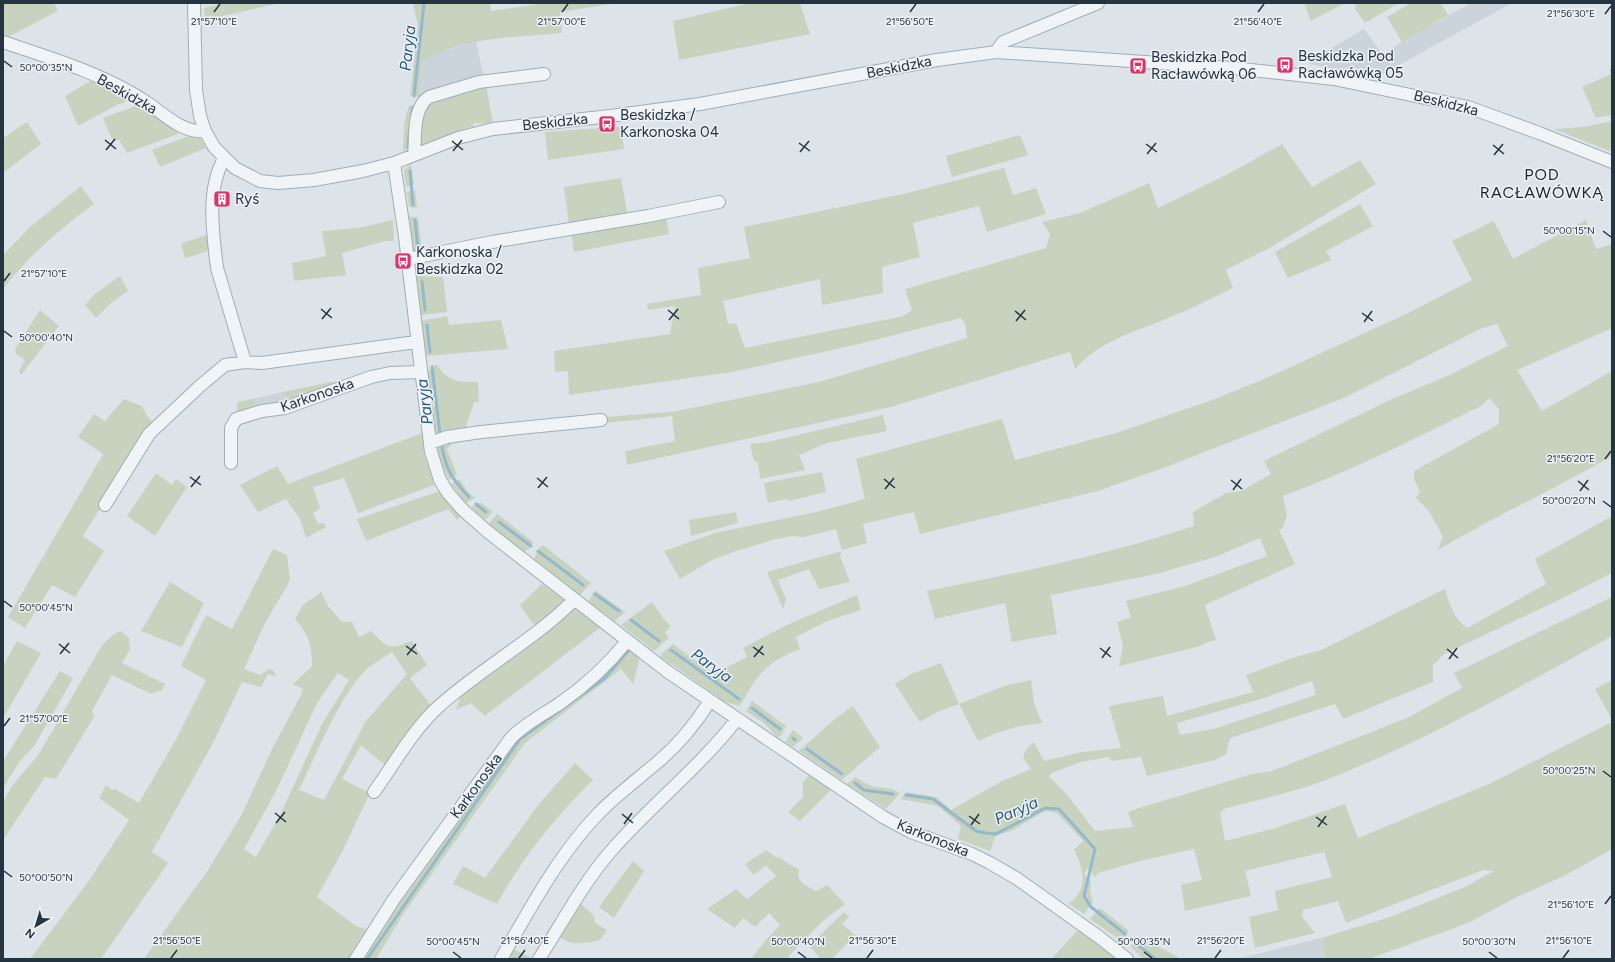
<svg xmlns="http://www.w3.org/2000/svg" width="1615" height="962" font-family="Figtree,sans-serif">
	<rect width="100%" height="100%" fill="#dde4e9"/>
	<path fill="#cbd3db" d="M1471,3H1512L1377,77L1309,64L1313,59L1364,29L1383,55L1404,40Z
		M476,41L484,78L419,97L422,62L435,54Z
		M283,392L288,404L252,411L257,398Z
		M1324,937L1322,947L1325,959H1237Z"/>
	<path fill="#c7d3be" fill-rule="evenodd" d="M3,3H54L58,11L6,38L3,37Z
		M224,3H280L205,20L204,8Z
		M413,3H490L491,11L546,3H617L560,12L562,33C515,38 463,36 422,62L419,97L410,96L418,27Z
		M750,3H800L810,34L679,60L673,21Z
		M1304,3H1345L1311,21Z
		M1356,3H1399L1365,23L1355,9Z
		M1411,3H1441L1448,15L1402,42L1387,17Z
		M1612,68V115L1596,118L1582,87L1611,74L1609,69Z
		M94,79L132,99L117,105L78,126L65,96Z
		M486,84L493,124L473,123L474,127L466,128L423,147C417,136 421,112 427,102Z
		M141,104L175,127L178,134L127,153L119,140L113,141L103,118Z
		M409,105L415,106L410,149L403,151L404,124Z
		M1612,121V150L1609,151L1554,129L1584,127Z
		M27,122L41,144L3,173V138Z
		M614,127H621L624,149L548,160L545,132Z
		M194,134L198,135L206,148L160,167L152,150Z
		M1020,135L1028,155L952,177L946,156Z
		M1282,144L1312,187L1360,160L1376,184L1273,246L1226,270L1233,288C1211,299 1188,310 1166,319C1134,332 1098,342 1075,369L1070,352L891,407L627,465L625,451L675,441L672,416L605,423L603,417L672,412L819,382L967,338L965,323L961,318L859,344L732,372L569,395L568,371L555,372L554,351L670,334L675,306L648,310L647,304L701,295L698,268L750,258L744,227L903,194L1004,168L1013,195L1036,188L1046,214L987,232L979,206L913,223L920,257L882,267L883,293L822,305L820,279L723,301L728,324L736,323L745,348L904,316L912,310L905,289L1046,248L1050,234L1042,222L1080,213L1149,183L1158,208L1232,172Z
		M411,164L414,184L406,187L404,170Z
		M621,178L628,217L569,225L564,187Z
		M81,186L94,204C60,228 29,256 3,289V255L31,226Z
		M415,190L417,208L409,207L407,192Z
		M1360,204L1373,226L1326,251L1331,260L1288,278L1275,252Z
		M666,215L669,234L574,252L571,232Z
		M409,217H418L422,252H413Z
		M393,220L394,241H385L342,253L346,275L294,281L292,263L326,256L322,231L358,228Z
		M1586,220L1596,249L1612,244V328L1517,370L1542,411L1612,371V456C1555,489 1495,516 1438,550L1443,537L1429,511L1416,498L1420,491L1414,479V471L1499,424V409L1489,398L1481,406C1416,438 1351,471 1283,496L1287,515L1283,528L1279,530L1295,564L1205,605L1216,640L1208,642L1201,646L1119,666L1123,646L1117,622L1131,617L1126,601L1185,586L1267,556L1260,538L1215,557L1156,574L1051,595L1057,634L1012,642L1005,603L935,619L927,591C1017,573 1107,555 1194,526L1193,512L1226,493L1241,491L1271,474L1264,461L1392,399L1447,376L1508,346L1497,324L1480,329L1346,397L1166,467L1098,491L920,534L914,512L863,524L867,543L842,550L840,556L850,582L819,589L809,569L778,580L786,599L783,609L767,572L842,551L836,529L804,537L791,536L773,540L733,552L712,560L680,579L664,551L715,533L816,512L865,499L856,459L1002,419L1015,460L1116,433L1212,400L1269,377L1406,314L1472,280L1452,241L1494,221L1513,259Z
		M206,235H210L212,250L185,258L181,244Z
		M120,276L128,291L111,303L96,318L85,305L95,294Z
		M418,276L443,277L447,312L421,315L416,278Z
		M40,310L59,326L21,375L19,371L25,360L16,354L15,349Z
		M447,316L449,325L501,320L508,349L425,356L421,321Z
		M436,364C449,382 457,382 478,382L479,402H474L464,432L436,437L432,408L439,403H432L428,371Z
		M345,381L288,404L283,392L331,382Z
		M257,398L252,411L237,416V402Z
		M124,399L142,406L147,416L153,423L83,536L104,551L75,597L52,585L25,628L8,617L103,454L78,437L94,414L105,421Z
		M883,415L887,431L827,443L799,455L805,470L760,479L758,463L754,461L750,444L768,442Z
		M422,433L425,450L424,455L434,485L358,513L344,478L313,487L320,508L313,513L318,524L324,523L326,527L306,538L300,519L286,499L258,512L240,485L277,466L288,484Z
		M453,438V443L447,449L457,475L449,480L439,456L437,444Z
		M822,472L826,492L789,501L787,499L768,503L764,483Z
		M156,473L172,485L176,479L187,487L155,536L127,516Z
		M460,479L467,491L475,498L466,503L451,484Z
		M440,491L462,515L457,520L448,509L366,541L357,519Z
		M478,503H482L493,512L485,520L471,507Z
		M736,512L738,523L691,536L689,520Z
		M497,514L533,542L529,549L524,552L489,524Z
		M1612,516V573L1557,601L1444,654L1433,665V682L1343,719L1335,704L1230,738L1226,754L1215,760L1147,776L1141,757L1112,761L1108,757L1080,762L1052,773L1049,776L1068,796L1095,831L1133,827L1128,812L1139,808L1252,774L1272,771L1407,718L1462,688L1454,673L1612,597V636C1518,688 1425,741 1326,780C1295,792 1256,800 1224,809L1220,813L1225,841L1272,829L1345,804L1358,838L1491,783L1612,722V849L1564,876L1517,897L1468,923L1369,959H1325L1322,947L1324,937L1390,917L1465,887L1494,871L1483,870L1346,923L1338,901L1303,910L1302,917L1315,933L1255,948L1249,917L1278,910L1275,891L1332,877L1324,852L1245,871L1251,896L1185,911L1181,885L1202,880L1194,849L1144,860L1098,873L1095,877L1088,868L1084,874L1091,882L1090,891L1093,902L1084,914L1069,904C1073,900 1078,896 1080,891C1086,879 1080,860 1074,850L1083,841L1057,813L1045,811L1011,831L995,836L990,851L958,839L961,826L938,806L901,799L906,792L936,797L951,810L1002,781L1031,769L1023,758L1026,749L1034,742L1044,761L1082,752L1121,748L1109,706L1163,696L1167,716L1253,692L1246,675L1292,658L1321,650L1445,589C1450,605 1454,619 1467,628L1546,584L1535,559ZM1312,681L1316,695L1217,728L1180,735L1177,723L1261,699Z
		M543,545L591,583L580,595L534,559L539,548Z
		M273,549L287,555L290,579L288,584L264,625L244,669L260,675L269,669L273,670L277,677L268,674L261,687L242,682L213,743L152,852L168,863L101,959H30L88,882L129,820L99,798L106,785L112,790L115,789L139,803L175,741L206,680L181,666L206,615L232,629Z
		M170,582L204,603L182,647L141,631Z
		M542,584L565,598L566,604L536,628L520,605Z
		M595,590L625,612L615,621L588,602Z
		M321,592L328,606L342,622H352L359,637L371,631C389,649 388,650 412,641L427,665L410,678L432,707L386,766L361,745L342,779L370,793L341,854L317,897L356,926L368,930L352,959H144L208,870L242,814L273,747L301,695L303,689L293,684L312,666C312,644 309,636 295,619L303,605ZM392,652L407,674L366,721L324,800L299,790C315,757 341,693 367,669C374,663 384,657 392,652ZM338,673L349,680L322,724L280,815L256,857L244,849L276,791L317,703Z
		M857,595L861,610L827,621L796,637L800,649C766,662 757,675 740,706L725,702L661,657V654L673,644L714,674L747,657L743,648L789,624Z
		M652,602L663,618L671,626L665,633L669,638L654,651L621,625Z
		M573,606L601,627L485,716L471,703L456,710L462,691Z
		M121,631L129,638L130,649L122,663L165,684L162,690L151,694L112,675L92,711L94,717L56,779L45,777L3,840V802L12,786L39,754L102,645L113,635Z
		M17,641L41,653L3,718V666Z
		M627,647L640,657L633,684L621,669L525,743L404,913L376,959H360L383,920L517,736Z
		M941,663L959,704L1007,685L1031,680L1034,703L1042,723C1019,725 999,731 978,741L959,704L937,712L920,722L895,684L911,674Z
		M60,671L73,678L35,745L20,761L3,788V761Z
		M1612,680V720L1595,689Z
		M752,701L786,726L781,736L777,737L765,724L746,711Z
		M853,706L880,747L842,780L799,751L836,718Z
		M793,730L803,738L793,747L785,742Z
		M575,763L593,780C556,816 522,858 497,904L453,884L463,866L485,878L539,804Z
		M810,774L831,790L800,821L788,812L803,797V782Z
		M855,777L871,786L892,789L900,793L886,809L847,784Z
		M766,850L777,858L779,857L790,865L799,869L798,877L803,884L816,891L827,885L845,904L824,920L786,959H751L766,940L780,925L769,913L755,927L743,918L735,928L707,909L736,889L747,899L776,876L766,865L754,875L745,864Z
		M633,861L644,871L614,918L599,907Z
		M579,902L594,916L595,923L607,930L600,940C584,943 573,947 558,936Z
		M1100,908L1129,931L1123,942L1090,919Z
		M844,912L849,917L842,924L855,935L832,959H821L809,946Z
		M1079,929L1120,959H1051Z
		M1141,938L1178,957V959H1143L1130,946Z
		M511,948L534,959H505Z"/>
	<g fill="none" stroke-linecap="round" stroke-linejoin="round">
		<path stroke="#94b9cc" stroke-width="3" d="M414,96L424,3
			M412,114L413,107
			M408,147L409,133
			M410,171L413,205
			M415,220L418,249
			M419,261L420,269
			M422,281L425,310
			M427,325L430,352
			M432,367L440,434
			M442,447C446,470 453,480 469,497
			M476,504L486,512
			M499,522L531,546
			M538,551L583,585
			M595,594L619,611
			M631,620L659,641
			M671,650L739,699
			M752,708L780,729
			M793,738L795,740
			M807,749L842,774
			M855,783L864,790L893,794
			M906,795L933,799L976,831L986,833L996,834L1045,808L1059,809L1095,849L1084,896L1091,907L1125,934
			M1137,944L1155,959
			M367,959L520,739L605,678L628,651"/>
		<g stroke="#a2acb3" stroke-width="14">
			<path id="minor" d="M194,3L196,90L200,116L205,131L214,147L235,168L260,181L278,183L314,180L363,171L394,163L458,138L493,129L610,116L700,104L937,60L996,52L1233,68L1334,79L1468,107L1539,133L1612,162
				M3,42C51,58 107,75 149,104C166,116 183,133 205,131
				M996,52L1003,42L1098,3
				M414,155C416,137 412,108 429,97L479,82L544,74
				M224,159C206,190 213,234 217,268L245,362
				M394,163L405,237L431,452L440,480L448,493L463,510L488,532L668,672L883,817L911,832L972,854L990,863L1016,878L1099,937L1127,959
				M408,259L492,242L648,216L719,202
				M430,443L447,437L481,432L601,420
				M231,463V428L236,419L262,411L285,408L371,377L390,373L420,372
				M105,505L149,434L200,386L225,365L245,362L262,363L416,342
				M374,792C394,764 413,730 438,707C481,668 533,641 574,600
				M356,959L394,899L511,738C525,724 542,715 559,704C585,686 607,666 627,641
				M501,959C530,909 557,857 597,815C616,795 638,779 659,761C679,744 696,723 710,701
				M539,959C562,923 583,883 611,851C651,805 700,767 737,719"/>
		</g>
		<use href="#minor" stroke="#f0f4f7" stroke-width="12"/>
	</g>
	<path fill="none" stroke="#253441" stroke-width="1.5" d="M214,12L220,4M562,12L568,4M910,12L916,4M1258,12L1264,4M1605,14L1611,6M4,61L12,67M105,140L116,149M452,141L463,150M799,143L810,151M1146,144L1157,152M1493,145L1504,154M106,150L115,139M453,151L462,140M800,152L809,141M1147,154L1156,143M1494,155L1503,144M1603,231L1611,237M4,281L10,273M321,309L332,318M668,310L679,319M1015,311L1026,320M1362,313L1373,321M322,319L331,308M669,320L678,309M1016,321L1025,310M1364,322L1372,311M4,331L12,337M1605,459L1611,451M190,477L201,485M537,478L548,487M884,479L895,488M1231,480L1242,489M1578,481L1589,490M191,487L200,476M538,488L547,477M885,489L894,478M1233,490L1241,479M1580,491L1588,480M1603,501L1611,507M4,601L12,607M59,644L70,653M406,646L417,654M753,647L764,655M1100,648L1111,657M1447,649L1458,658M60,654L69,643M407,655L416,644M754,657L763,646M1102,658L1110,647M1449,659L1457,648M4,726L10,718M1603,771L1611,777M275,813L286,822M622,814L633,823M969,816L980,824M1316,817L1327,825M276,823L285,812M624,824L632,813M971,825L979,814M1318,827L1326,816M4,871L12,877M1605,904L1611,896M453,952L461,958M798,952L806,958M1144,952L1152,958M1489,952L1497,958M171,958L177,950M519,958L525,950M867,958L873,950M1215,958L1221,950M1563,958L1569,950"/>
	<defs>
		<g id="bus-square" transform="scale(0.9)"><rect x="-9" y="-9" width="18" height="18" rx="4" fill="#da356a" stroke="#edf2f6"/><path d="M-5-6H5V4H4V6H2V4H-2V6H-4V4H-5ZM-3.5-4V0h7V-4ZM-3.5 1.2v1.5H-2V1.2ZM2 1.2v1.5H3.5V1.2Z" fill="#fff"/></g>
		<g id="building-square" transform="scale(0.9)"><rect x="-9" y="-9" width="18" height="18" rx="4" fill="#da356a" stroke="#edf2f6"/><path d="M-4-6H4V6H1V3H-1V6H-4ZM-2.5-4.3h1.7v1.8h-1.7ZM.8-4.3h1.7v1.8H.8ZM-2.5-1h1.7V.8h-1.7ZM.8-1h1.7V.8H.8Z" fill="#fff"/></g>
	</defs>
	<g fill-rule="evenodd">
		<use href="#bus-square" x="1285" y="65"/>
		<use href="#bus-square" x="1138" y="66"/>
		<use href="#bus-square" x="607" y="124"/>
		<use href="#building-square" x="222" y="199"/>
		<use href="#bus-square" x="403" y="261"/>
	</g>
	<g text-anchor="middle" stroke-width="3" stroke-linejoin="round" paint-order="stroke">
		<g font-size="15" fill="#253441" stroke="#edf2f6" text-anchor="start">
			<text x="1298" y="61">Beskidzka Pod<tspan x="1298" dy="17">Racławówką 05</tspan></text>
			<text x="1151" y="62">Beskidzka Pod<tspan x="1151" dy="17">Racławówką 06</tspan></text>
			<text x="620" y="120">Beskidzka /<tspan x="620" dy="17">Karkonoska 04</tspan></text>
			<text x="235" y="204">Ryś</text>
			<text x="416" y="257">Karkonoska /<tspan x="416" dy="17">Beskidzka 02</tspan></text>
		</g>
		<g font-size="15" fill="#253441" stroke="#edf2f6">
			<text transform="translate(899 67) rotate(-11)" y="5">Beskidzka</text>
			<text transform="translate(127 94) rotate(29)" y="5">Beskidzka</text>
			<text transform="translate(1446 103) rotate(14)" y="5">Beskidzka</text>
			<text transform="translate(555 122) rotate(-6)" y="5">Beskidzka</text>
			<text transform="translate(317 395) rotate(-19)" y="5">Karkonoska</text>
			<text transform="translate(476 786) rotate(-54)" y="5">Karkonoska</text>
			<text transform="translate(933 838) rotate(22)" y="5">Karkonoska</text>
		</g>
		<g font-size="16" font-style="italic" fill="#2c5b78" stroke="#edf2f6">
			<text transform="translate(407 48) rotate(-84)" y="6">Paryja</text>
			<text transform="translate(424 402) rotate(-97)" y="6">Paryja</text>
			<text transform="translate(712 665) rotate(36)" y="6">Paryja</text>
			<text transform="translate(1016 810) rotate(-24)" y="6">Paryja</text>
		</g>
		<g font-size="16" letter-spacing="1" fill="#182531" stroke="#edf2f6">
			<text x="1542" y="180">POD<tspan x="1542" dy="18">RACŁAWÓWKĄ</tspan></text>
		</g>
	</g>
	<g font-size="10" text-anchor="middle" fill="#253441" stroke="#edf2f6" stroke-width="3" stroke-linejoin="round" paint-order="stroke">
		<text x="1571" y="17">21°56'30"E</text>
		<text x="214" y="25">21°57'10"E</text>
		<text x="562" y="25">21°57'00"E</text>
		<text x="910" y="25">21°56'50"E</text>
		<text x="1258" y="25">21°56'40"E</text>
		<text x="46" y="71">50°00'35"N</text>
		<text x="1569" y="234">50°00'15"N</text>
		<text x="44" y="277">21°57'10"E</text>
		<text x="46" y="341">50°00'40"N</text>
		<text x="1571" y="462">21°56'20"E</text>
		<text x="1569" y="504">50°00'20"N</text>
		<text x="46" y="611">50°00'45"N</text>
		<text x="44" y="722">21°57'00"E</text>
		<text x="1569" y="774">50°00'25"N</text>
		<text x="46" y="881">50°00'50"N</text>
		<text x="1571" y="908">21°56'10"E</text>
		<text x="177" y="944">21°56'50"E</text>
		<text x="525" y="944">21°56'40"E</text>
		<text x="873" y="944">21°56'30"E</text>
		<text x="1221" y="944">21°56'20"E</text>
		<text x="1569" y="944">21°56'10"E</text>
		<text x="453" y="945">50°00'45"N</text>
		<text x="798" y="945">50°00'40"N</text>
		<text x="1144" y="945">50°00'35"N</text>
		<text x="1489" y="945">50°00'30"N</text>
	</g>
	<rect width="1615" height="962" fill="none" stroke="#253441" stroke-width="8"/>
	<g transform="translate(36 926) rotate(218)" stroke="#edf2f6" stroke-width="3" paint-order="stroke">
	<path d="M0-3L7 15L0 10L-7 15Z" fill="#253441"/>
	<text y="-6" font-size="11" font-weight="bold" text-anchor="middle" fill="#253441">N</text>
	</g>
</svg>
